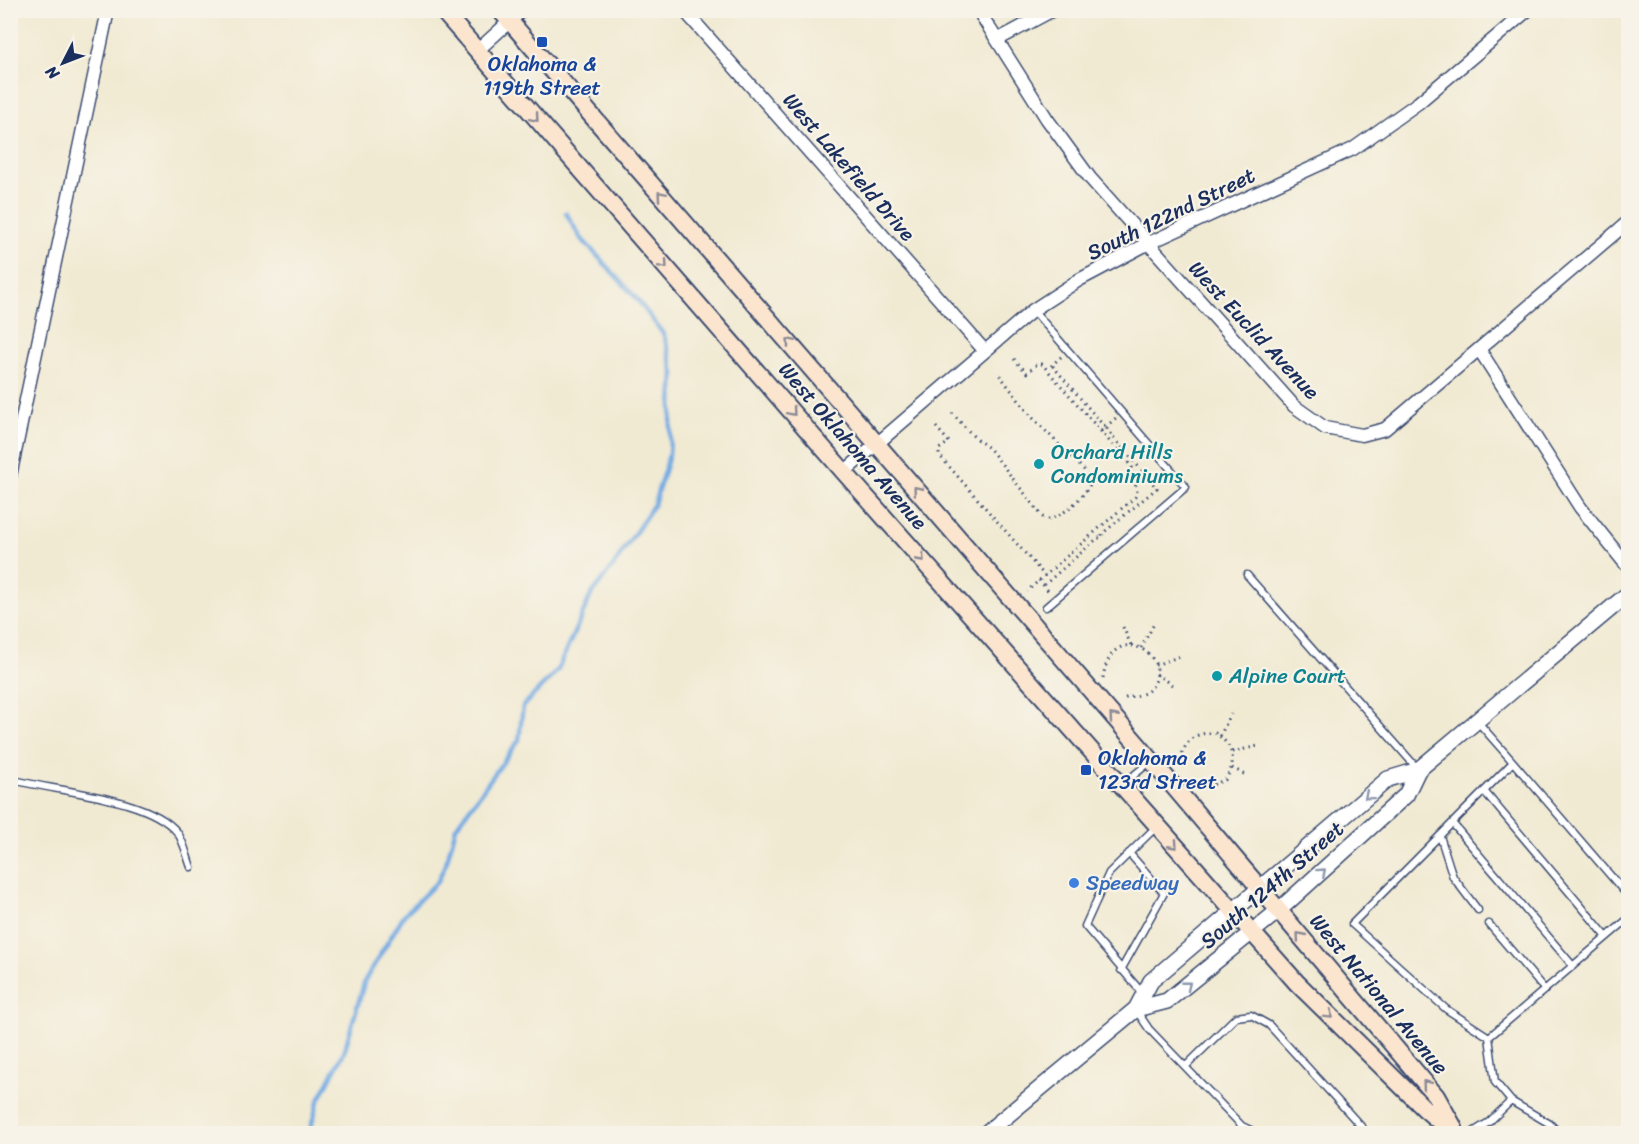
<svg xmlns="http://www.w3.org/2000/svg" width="1639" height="1144" font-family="Sriracha,sans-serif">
	<rect width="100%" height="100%" fill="#f7f3e8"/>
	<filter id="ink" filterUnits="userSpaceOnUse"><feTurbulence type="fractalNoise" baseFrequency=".0167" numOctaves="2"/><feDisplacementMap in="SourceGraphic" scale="12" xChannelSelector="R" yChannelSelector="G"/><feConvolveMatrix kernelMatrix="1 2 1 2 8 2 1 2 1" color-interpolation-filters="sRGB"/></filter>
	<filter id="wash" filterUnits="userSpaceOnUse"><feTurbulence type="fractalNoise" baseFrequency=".008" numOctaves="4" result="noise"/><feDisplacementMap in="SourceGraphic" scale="24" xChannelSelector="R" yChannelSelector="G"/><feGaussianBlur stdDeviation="1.35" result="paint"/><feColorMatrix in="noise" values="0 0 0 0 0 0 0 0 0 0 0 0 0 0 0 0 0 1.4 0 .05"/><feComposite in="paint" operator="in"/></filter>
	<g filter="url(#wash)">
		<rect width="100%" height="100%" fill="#f1ead3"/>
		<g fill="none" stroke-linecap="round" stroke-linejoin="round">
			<path stroke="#73abe2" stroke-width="4.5" d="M309,1134L318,1102L344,1052L365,980L404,915L438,881L447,860L456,827L519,740L523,706L557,671L591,595L614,565L654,504L669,455L674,373L664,335L636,298L580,237L566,213"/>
		</g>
	</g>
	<g filter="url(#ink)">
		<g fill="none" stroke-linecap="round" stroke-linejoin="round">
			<g stroke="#3b4b70" stroke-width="9">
				<path id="service" d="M1033,310L1186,487L1046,607
					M1247,575L1417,768
					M1477,721L1513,762L1352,924L1446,1009L1489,1037L1495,1082L1511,1101
					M1513,762L1628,896
					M10,779C55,792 148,796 177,832C184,841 187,857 191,867
					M1122,785L1151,761
					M1484,791L1607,937
					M1453,824L1573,966
					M1440,836L1453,877L1478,910
					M1489,924L1545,990
					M1121,970L1164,893L1129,853
					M1143,994L1085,926L1109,873L1157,826
					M1136,1010L1149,1029L1242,1126L1259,1134
					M1489,1037L1628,919
					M1186,1066L1236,1017L1251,1015L1269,1025L1368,1134
					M1470,1134L1489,1122L1511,1101L1550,1124L1560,1134"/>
			</g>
			<g stroke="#3b4b70" stroke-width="15">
				<path id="minor" d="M684,10L984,350
					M978,10L1047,119L1090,178L1294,406L1325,428L1362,435L1385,429L1479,349L1580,507L1628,567
					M997,40L1053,10
					M477,51L522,10
					M1479,349L1628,222
					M844,472L1033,310L1079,280L1147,244L1353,149L1418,103L1528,10
					M10,476L108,10"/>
			</g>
			<g stroke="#3b4b70" stroke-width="18">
				<path id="tertiary" d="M1136,1009L1167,1001L1278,911L1406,795L1418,770L1628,594
					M985,1134L1136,1009L1151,981L1388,779L1418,770"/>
			</g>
			<g stroke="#3b4b70" stroke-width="20">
				<path id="secondary" d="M442,10L844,472L1297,983L1426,1110L1454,1134
					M500,10L1152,761L1436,1096L1454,1128"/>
			</g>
			<path stroke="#3b4b70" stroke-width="3" stroke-dasharray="1.5 4.5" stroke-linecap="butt" d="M1014,359L1027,373L1036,365L1042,364L1132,467L1137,492L1135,497L1027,591
				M1051,366L1062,356
				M952,413L975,438L989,448L1043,517L1049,519C1064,516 1085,496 1091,482L1084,470L1030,415L998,373
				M936,427L949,442L939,449V455L1045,576
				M1101,431L1116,418
				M1039,580L1050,593
				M1044,585L1098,538H1102V534L1157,488L1107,430V426L1103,425L1052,365
				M1123,627L1131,645
				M1141,648L1154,624
				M1155,665L1181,656
				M1156,674L1172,685
				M1103,678C1112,615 1177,658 1151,688C1142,698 1131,694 1122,700
				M1220,736L1231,714
				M1232,752L1258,746
				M1179,765C1184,743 1191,732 1215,733C1233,745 1238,761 1225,780L1212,785L1197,787
				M1232,768L1248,776"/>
			<use href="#service" stroke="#fff" stroke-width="6"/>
			<use href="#minor" stroke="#fff" stroke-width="12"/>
			<use href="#tertiary" stroke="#fff" stroke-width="15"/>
			<use href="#secondary" stroke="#fbe5cf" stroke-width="16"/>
		</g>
		<defs><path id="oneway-chevron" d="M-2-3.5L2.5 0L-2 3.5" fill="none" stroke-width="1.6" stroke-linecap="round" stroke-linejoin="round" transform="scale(1.5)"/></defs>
		<g stroke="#8b8a96">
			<use href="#oneway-chevron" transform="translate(535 118) rotate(49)"/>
			<use href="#oneway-chevron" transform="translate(661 195) rotate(-131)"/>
			<use href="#oneway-chevron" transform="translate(664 265) rotate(49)"/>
			<use href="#oneway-chevron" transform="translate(790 342) rotate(-131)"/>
			<use href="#oneway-chevron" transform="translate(792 412) rotate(49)"/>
			<use href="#oneway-chevron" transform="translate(917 490) rotate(-130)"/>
			<use href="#oneway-chevron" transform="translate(921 558) rotate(48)"/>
			<use href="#oneway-chevron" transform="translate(1113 717) rotate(-131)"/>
			<use href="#oneway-chevron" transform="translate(1174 845) rotate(48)"/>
			<use href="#oneway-chevron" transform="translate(1300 936) rotate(-130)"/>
			<use href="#oneway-chevron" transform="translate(1329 1015) rotate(45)"/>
			<use href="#oneway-chevron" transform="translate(1426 1084) rotate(-130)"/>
		</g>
		<g stroke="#8d97ae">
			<use href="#oneway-chevron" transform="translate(1368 796) rotate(140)"/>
			<use href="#oneway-chevron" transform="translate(1322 872) rotate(-42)"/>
			<use href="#oneway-chevron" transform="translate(1187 985) rotate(-39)"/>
		</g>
	</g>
	<g fill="#1a4fb4" stroke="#f7f3e8" stroke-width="2">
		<rect x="536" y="36" width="12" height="12" rx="3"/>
		<rect x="1080" y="764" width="12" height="12" rx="3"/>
	</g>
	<g fill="#0f9aa8" stroke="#f7f3e8" stroke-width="2">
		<circle cx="1039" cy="464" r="6"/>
		<circle cx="1217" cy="676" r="6"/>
	</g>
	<circle fill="#3f7fe0" stroke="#f7f3e8" stroke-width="2" cx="1074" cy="883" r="6"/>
	<g text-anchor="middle" stroke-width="4.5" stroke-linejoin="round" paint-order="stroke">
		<g font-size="21" fill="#164399" stroke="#f7f3e8">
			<text x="542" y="71">Oklahoma &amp;<tspan x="542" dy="24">119th Street</tspan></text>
			<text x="1098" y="765" text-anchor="start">Oklahoma &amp;<tspan x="1098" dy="24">123rd Street</tspan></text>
		</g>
		<g font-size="21" fill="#1b2f5e" stroke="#f7f3e8">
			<text transform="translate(849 167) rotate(49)" y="7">West Lakefield Drive</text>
			<text transform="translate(1171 214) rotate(-26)" y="7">South 122nd Street</text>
			<text transform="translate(1254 330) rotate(47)" y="7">West Euclid Avenue</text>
			<text transform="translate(853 446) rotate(49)" y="7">West Oklahoma Avenue</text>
			<text transform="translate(1272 885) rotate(-41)" y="7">South 124th Street</text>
			<text transform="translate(1379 994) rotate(50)" y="7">West National Avenue</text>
		</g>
		<g font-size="21" fill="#0d838f" stroke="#f7f3e8" text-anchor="start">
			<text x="1051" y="459">Orchard Hills<tspan x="1051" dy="24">Condominiums</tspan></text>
			<text x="1229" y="683">Alpine Court</text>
		</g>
		<g font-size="21" fill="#366cbe" stroke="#f7f3e8" text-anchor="start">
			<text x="1086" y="890">Speedway</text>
		</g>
	</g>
	<rect width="1639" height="1144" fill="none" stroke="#f7f3e8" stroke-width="36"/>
	<g transform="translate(63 63) rotate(228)" stroke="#f7f3e8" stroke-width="4.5" paint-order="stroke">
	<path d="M0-4.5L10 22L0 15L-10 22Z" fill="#1b2f5e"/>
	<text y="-9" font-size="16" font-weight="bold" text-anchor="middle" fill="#1b2f5e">N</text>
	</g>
</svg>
